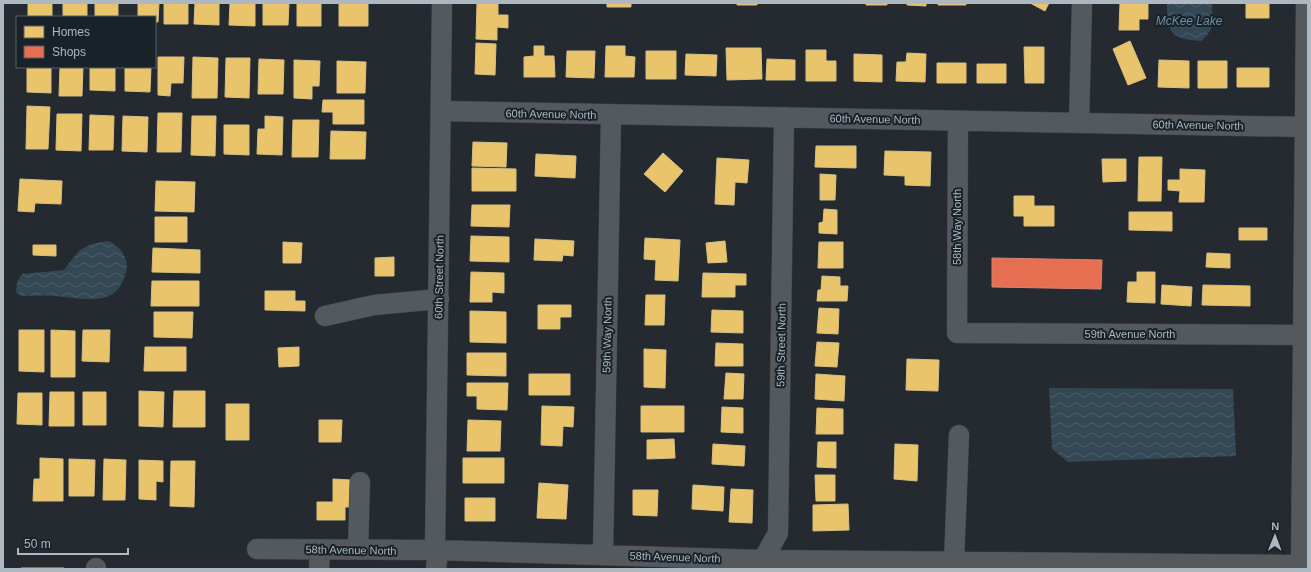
<svg xmlns="http://www.w3.org/2000/svg" width="1311" height="572" font-family="Helvetica,sans-serif">
	<defs>
		<pattern id="water-waves" width="16" height="10" patternUnits="userSpaceOnUse"><rect width="16" height="10" fill="#334755"/><path d="M0 5q4-4 8 0t8 0" fill="none" stroke="#4e5f6c"/></pattern>
	</defs>
	<rect width="100%" height="100%" fill="#242a2f"/>
	<path fill="url(#water-waves)" d="M1167,3H1212C1212,20 1216,29 1201,41C1171,39 1167,33 1167,3Z
		M108,241C119,246 126,254 127,266C127,270 125,275 124,278C114,309 78,297 54,296C43,295 32,296 21,296L16,292L17,282L22,274L64,270C78,251 82,244 108,241Z
		M1049,388L1233,389L1236,456L1068,462L1052,449Z"/>
	<path fill="#e9c46a" stroke="#d7c084" d="M28,3H52V17H28Z
		M63,3H87V17H63Z
		M95,3H118V17H95Z
		M138,3H159L158,22H155V17H138Z
		M172,3H188V24H164V4H172Z
		M195,3H219V25L194,24Z
		M230,3H255V26L229,25Z
		M263,3H289L288,25H263Z
		M297,3H321V26H297Z
		M339,3H368V26H339Z
		M477,3H498V15H508V28L497,27V40L476,39Z
		M607,3H631V7H607Z
		M737,3H757V5H737Z
		M866,3H887V5H866Z
		M907,3H926V6L907,5Z
		M938,3H966V5H938Z
		M1030,3H1049L1045,11Z
		M1120,3H1148V19H1139V30H1119Z
		M1246,3H1269V18H1246Z
		M1130,41L1146,78L1128,85L1113,49Z
		M476,43L496,44L495,75L475,74Z
		M534,46H544V56H554L555,77H524V57L534,56Z
		M606,46H625V56L635,57L634,77H605Z
		M1024,47H1044V83H1025Z
		M726,48H761L762,79L727,80Z
		M806,50H826V61H836V81H806Z
		M567,51H595L594,78L566,77Z
		M646,51H676V79H646Z
		M907,53L926,54L925,82L896,81L897,62H906Z
		M686,54L717,55L716,76L685,75Z
		M854,54L882,55V82L854,81Z
		M158,57H184L183,83H171L170,96L158,95Z
		M193,57L218,58L217,98H192Z
		M226,58H250L249,98L225,97Z
		M259,59L284,60L283,94H258Z
		M767,59L795,60V80H766Z
		M294,60L320,61L319,86H312V99L294,98Z
		M1159,60L1189,61V88L1158,87Z
		M337,61L366,62L365,93H337Z
		M1198,61H1227V88H1198Z
		M937,63H966V83H937Z
		M977,64H1006V83H977Z
		M27,67H51V93L27,92Z
		M60,67H83L82,96H59Z
		M90,67H115V91L90,90Z
		M125,67H151L150,92L125,91Z
		M1237,68H1269V87H1237Z
		M323,100H364V124H333V112H322Z
		M27,106L50,107L48,149H26Z
		M158,113H182L181,152H157Z
		M57,114H82L81,151L56,150Z
		M90,115L114,116L113,150H89Z
		M123,116L148,117L147,152L122,151Z
		M192,116H216L215,156L191,155Z
		M265,116L283,117L282,155L257,154L258,129H265Z
		M293,120H319L318,157H292Z
		M224,125H249V155L224,154Z
		M331,131L366,132L365,159H330Z
		M473,142L507,143L506,167L472,166Z
		M816,146H856V168L815,167Z
		M885,151L931,152L930,186L905,185V176L884,175Z
		M663,153L683,171L665,192L644,174Z
		M536,154L576,156L575,178L535,176Z
		M1139,157H1162L1161,201H1138Z
		M717,158L749,160L747,183L735,182L734,205L715,204Z
		M1102,159H1126V181L1103,182Z
		M472,168L516,169V191H472Z
		M1180,169L1205,170L1204,202H1179L1180,191L1168,190V180H1180Z
		M820,174L836,175L835,200H820Z
		M20,179L62,181L61,204L35,203L34,212L18,211Z
		M156,181L195,182L194,212L155,211Z
		M1014,196H1034V206H1054V226H1024V216H1014Z
		M472,205H510L509,227L471,226Z
		M824,209L837,210V234L819,233V223L823,222Z
		M1129,212H1172V231L1129,230Z
		M155,217H187V242H155Z
		M1239,228H1267V240H1239Z
		M471,236L509,237V262L470,261Z
		M645,238L680,240L678,281L655,280L656,260L644,259Z
		M535,239L574,241L573,256L563,255L562,261L534,260Z
		M725,241L727,262L708,263L706,243Z
		M283,242L302,243L301,263H283Z
		M819,242H843V268H818Z
		M33,245H56V256L33,255Z
		M153,248L200,250V273L152,272Z
		M1207,253L1230,254V268L1206,267Z
		M394,257V276H375V258Z
		M471,272L504,273V293L492,292V302H470Z
		M1137,272H1155V303L1127,302L1128,282H1137Z
		M703,273L746,274V285H735V297H702Z
		M822,276L840,277V286H848L847,301H817L818,290H821Z
		M152,281H199V306H151Z
		M1162,285L1192,287L1191,306L1161,304Z
		M1203,285L1250,286V306L1202,305Z
		M265,291H295V301H305V311L265,310Z
		M646,295H665L664,325H645Z
		M538,305H571V317H560V329H538Z
		M819,308L839,309L838,334L817,333Z
		M712,310L743,311V333L711,332Z
		M470,311L506,312V343L470,342Z
		M154,312H193L192,338L154,337Z
		M19,330H44V372L19,371Z
		M51,330L75,331V377H51Z
		M83,330H110L109,362L82,361Z
		M817,342L839,343L837,367L815,366Z
		M716,343L743,344V366H715Z
		M145,347H186V371H144Z
		M299,347V366L279,367L278,348Z
		M644,349L666,350L665,388L644,387Z
		M467,353H506V376L467,375Z
		M907,359L939,360L938,391L906,390Z
		M726,373L744,374L743,399H724Z
		M529,374H570V395H529Z
		M816,374L845,376L844,401L815,399Z
		M467,383H508L507,410L477,409V396H467Z
		M139,391L164,392L163,427L139,426Z
		M174,391H205V427H173Z
		M50,392H74V426H49Z
		M83,392H106V425H83Z
		M18,393H42V425L17,424Z
		M226,404H249V440H226Z
		M542,406L574,407L573,427L563,426L562,446L541,445Z
		M641,406H684V432H641Z
		M722,407L743,408V433L721,432Z
		M817,408L843,409V434H816Z
		M319,420H342L341,442H319Z
		M468,420L501,421L500,451H467Z
		M674,439L675,458L647,459V440Z
		M818,442H836V468L817,467Z
		M713,444L745,446L744,466L712,464Z
		M895,444L918,445L917,481L894,479Z
		M40,458L63,459V501H33L34,479H40Z
		M463,458H504V483H463Z
		M69,459L95,460L94,496H69Z
		M104,459L126,460L125,500H103Z
		M139,460L163,461V482L156,481V500L139,499Z
		M171,461H195L194,507L170,506Z
		M815,475H835V501H816Z
		M333,479L351,480V507H345V520H317V502H333Z
		M539,483L568,485L566,519L537,518Z
		M693,485L724,487L723,511L692,509Z
		M731,489L753,490L752,523L729,522Z
		M633,490H658L657,516L633,515Z
		M465,498H495V521H465Z
		M848,504L849,530L813,531V505Z
		M21,568H64V569H21Z"/>
	<path fill="#e76f51" stroke="#d68573" d="M992,258L1102,260L1101,289L992,287Z"/>
	<g fill="none" stroke-linecap="round" stroke-linejoin="round">
		<g stroke="#404448" stroke-width="21">
			<path id="minor" d="M441,111L1304,127L1308,126
				M958,121L957,333L1303,335
				M1079,123L1082,3
				M325,316L374,305L439,299
				M257,549L435,550L763,560L1308,565
				M358,550L360,482
				M603,555L611,115
				M954,562L959,435
				M96,569V568
				M319,569L320,550
				M436,569L437,560L435,550L442,3
				M760,569L763,560L778,533L784,117
				M1301,569L1306,3"/>
		</g>
		<use href="#minor" stroke="#54595d" stroke-width="20"/>
	</g>
	<g text-anchor="middle" stroke-width="4" stroke-linejoin="round" paint-order="stroke">
		<g font-size="11" fill="#adb8c1" stroke="#192228">
			<text transform="translate(551 114) rotate(1)" y="4">60th Avenue North</text>
			<text transform="translate(875 119) rotate(1)" y="4">60th Avenue North</text>
			<text transform="translate(1198 125) rotate(1)" y="4">60th Avenue North</text>
			<text transform="translate(957 227) rotate(-90)" y="4">58th Way North</text>
			<text transform="translate(439 277) rotate(-89)" y="4">60th Street North</text>
			<text x="1130" y="338">59th Avenue North</text>
			<text transform="translate(607 335) rotate(-89)" y="4">59th Way North</text>
			<text transform="translate(781 345) rotate(-89)" y="4">59th Street North</text>
			<text transform="translate(351 550) rotate(1)" y="4">58th Avenue North</text>
			<text transform="translate(675 557) rotate(2)" y="4">58th Avenue North</text>
		</g>
		<g font-size="12" font-style="italic" fill="#708ea3" stroke="#192228">
			<text x="1189" y="25">McKee Lake</text>
		</g>
	</g>
	<rect width="1311" height="572" fill="none" stroke="#adb8c1" stroke-width="8"/>
	<rect x="16" y="16" width="140" height="52" fill="#192228" stroke="#545e65"/>
	<rect x="24" y="26" width="20" height="12" fill="#e9c46a" stroke="#545e65"/>
	<text x="52" y="36" font-size="12" fill="#adb8c1">Homes</text>
	<rect x="24" y="46" width="20" height="12" fill="#e76f51" stroke="#545e65"/>
	<text x="52" y="56" font-size="12" fill="#adb8c1">Shops</text>
	<g transform="translate(1275 536) rotate(1)" stroke="#192228" stroke-width="3" paint-order="stroke">
	<path d="M0-3L7 15L0 10L-7 15Z" fill="#adb8c1"/>
	<text y="-6" font-size="11" font-weight="bold" text-anchor="middle" fill="#adb8c1">N</text>
	</g>
	<path d="M18 548v6h110v-6" fill="none" stroke="#adb8c1" stroke-width="2"/>
	<text x="24" y="548" font-size="12" fill="#adb8c1" stroke="#192228" stroke-width="3" paint-order="stroke">50 m</text>
</svg>
